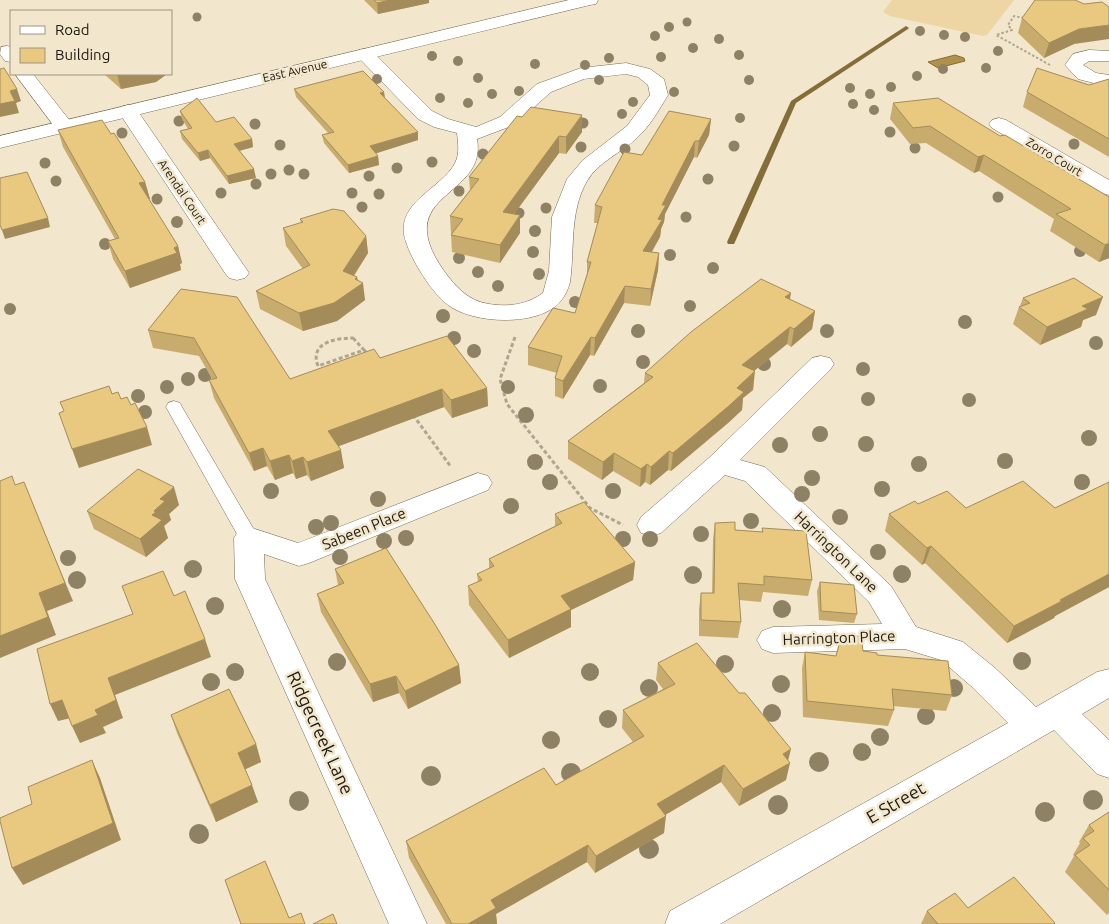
<svg xmlns="http://www.w3.org/2000/svg" width="1109" height="924" font-family="Ubuntu,sans-serif">
	<rect width="100%" height="100%" fill="#f2e6cc"/>
	<path fill="#edd5a4" d="M892,0H1014L987,35L983,36L890,16L883,12Z"/>
	<path fill="#b1914a" stroke="#856d39" d="M955,55L964,58L965,61L938,68L928,62Z"/>
	<g fill="none" stroke-linecap="round" stroke-linejoin="round">
		<path fill="#856d39" fill-rule="evenodd" d="M906,26L909,28L908,29L796,103L735,242L734,244H728L727,242L791,101Z"/>
		<g stroke="#776c55" stroke-width="1">
			<path id="lane" d="M174,401L180,403L182,407L256,533L258,538L256,543L249,545L242,543L166,407L168,403Z"/>
		</g>
		<g stroke="#776c55" stroke-width="1">
			<path id="street" d="M7,46L11,47V62L5,61L0,54L1,47Z
				M365,49L371,50L432,111L448,119L476,127L500,117L537,84L581,68L626,63L650,69L664,79L668,95C659,110 650,126 637,138C621,153 598,162 587,181C569,213 575,247 570,282C568,290 565,296 560,302C538,327 473,324 448,305C432,293 412,261 406,242C392,203 442,189 455,163C460,153 458,144 457,133L434,127L418,119L359,58L356,54L359,50ZM626,74L638,77L648,85L650,95L627,126L583,160L567,179L552,217L549,271L543,293C526,305 508,307 489,304C468,301 456,287 444,271C388,191 488,199 477,139L514,125L551,92L584,79Z
				M1089,50L1109,51V61H1089L1083,65L1096,73L1109,75V87L1078,79L1065,65L1073,54Z
				M15,74H33L74,126L71,130L64,132L57,130Z
				M128,105L135,107L249,273L245,278L237,280L229,278L225,273L118,111L121,107Z
				M999,118L1006,120L1109,180V195L1102,193L992,128L989,124L992,120Z
				M821,356L830,358L834,364L830,370L740,460L765,467L891,586L916,627L963,642L995,668L1036,707L1097,672L1109,669V698L1082,714L1109,740V778L1097,774L1054,730L720,924H665L670,911L1008,723L971,686L941,660L905,649L773,653L762,649L757,640L762,631L773,627L882,624L869,602L745,481L725,475L661,533L651,536L641,533L637,525L641,517L710,457L812,358Z
				M478,473L488,476L492,483L488,490L309,563L299,566L264,554L265,579L427,924H389L235,579L234,538L239,530L249,527L298,543Z"/>
		</g>
		<g stroke="#776c55" stroke-width="1">
			<path id="secondary" d="M569,0H598L596,4L590,5L0,148V136Z"/>
		</g>
		<path stroke="#afa691" stroke-width="2" stroke-dasharray="2.5 2" stroke-linecap="butt" d="M1024,18L1014,16L1008,25L1012,30L996,35L1050,65"/>
		<path stroke="#afa691" stroke-width="3" stroke-dasharray="4 2.5" stroke-linecap="butt" d="M515,337L500,379L507,404L590,508L623,525
			M353,338L364,350L318,366C309,343 335,338 353,338Z
			M364,350L368,354
			M413,415L451,467"/>
		<use href="#lane" fill="#fff" fill-rule="evenodd"/>
		<use href="#street" fill="#fff" fill-rule="evenodd"/>
		<use href="#secondary" fill="#fff" fill-rule="evenodd"/>
	</g>
	<g fill="#8e8164">
		<circle cx="197" cy="17" r="4.5"/>
		<circle cx="687" cy="22" r="4.5"/>
		<circle cx="669" cy="27" r="5"/>
		<circle cx="920" cy="31" r="5"/>
		<circle cx="944" cy="35" r="5"/>
		<circle cx="655" cy="36" r="5"/>
		<circle cx="965" cy="37" r="5"/>
		<circle cx="719" cy="39" r="5"/>
		<circle cx="693" cy="48" r="5"/>
		<circle cx="998" cy="51" r="5"/>
		<circle cx="739" cy="55" r="5"/>
		<circle cx="432" cy="56" r="5"/>
		<circle cx="661" cy="57" r="5"/>
		<circle cx="609" cy="58" r="5"/>
		<circle cx="458" cy="61" r="5"/>
		<circle cx="535" cy="64" r="5"/>
		<circle cx="585" cy="65" r="5"/>
		<circle cx="986" cy="68" r="5"/>
		<circle cx="943" cy="69" r="5"/>
		<circle cx="917" cy="76" r="5"/>
		<circle cx="478" cy="78" r="5"/>
		<circle cx="377" cy="79" r="5"/>
		<circle cx="599" cy="80" r="5"/>
		<circle cx="749" cy="80" r="5"/>
		<circle cx="891" cy="87" r="5"/>
		<circle cx="850" cy="88" r="5"/>
		<circle cx="519" cy="91" r="5"/>
		<circle cx="674" cy="92" r="5"/>
		<circle cx="492" cy="94" r="5"/>
		<circle cx="870" cy="94" r="5"/>
		<circle cx="440" cy="98" r="5"/>
		<circle cx="633" cy="102" r="5"/>
		<circle cx="468" cy="103" r="5"/>
		<circle cx="853" cy="104" r="5"/>
		<circle cx="874" cy="110" r="5"/>
		<circle cx="622" cy="114" r="5"/>
		<circle cx="740" cy="118" r="5"/>
		<circle cx="179" cy="121" r="5.5"/>
		<circle cx="583" cy="123" r="5.5"/>
		<circle cx="255" cy="124" r="5.5"/>
		<circle cx="890" cy="132" r="5.5"/>
		<circle cx="122" cy="133" r="5.5"/>
		<circle cx="1074" cy="144" r="5.5"/>
		<circle cx="280" cy="145" r="5.5"/>
		<circle cx="734" cy="146" r="5.5"/>
		<circle cx="581" cy="147" r="5.5"/>
		<circle cx="915" cy="148" r="5.5"/>
		<circle cx="625" cy="149" r="5.5"/>
		<circle cx="483" cy="154" r="5.5"/>
		<circle cx="432" cy="162" r="5.5"/>
		<circle cx="45" cy="163" r="5.5"/>
		<circle cx="397" cy="168" r="5.5"/>
		<circle cx="289" cy="170" r="5.5"/>
		<circle cx="271" cy="174" r="5.5"/>
		<circle cx="304" cy="174" r="5.5"/>
		<circle cx="369" cy="176" r="5.5"/>
		<circle cx="708" cy="179" r="5.5"/>
		<circle cx="56" cy="181" r="5.5"/>
		<circle cx="256" cy="184" r="5.5"/>
		<circle cx="459" cy="191" r="5.5"/>
		<circle cx="221" cy="193" r="5.5"/>
		<circle cx="352" cy="193" r="5.5"/>
		<circle cx="379" cy="194" r="5.5"/>
		<circle cx="998" cy="197" r="5.5"/>
		<circle cx="157" cy="199" r="5.5"/>
		<circle cx="362" cy="207" r="5.5"/>
		<circle cx="546" cy="208" r="5.5"/>
		<circle cx="519" cy="213" r="5.5"/>
		<circle cx="686" cy="217" r="5.5"/>
		<circle cx="177" cy="222" r="6"/>
		<circle cx="535" cy="231" r="6"/>
		<circle cx="105" cy="244" r="6"/>
		<circle cx="1080" cy="251" r="6"/>
		<circle cx="533" cy="252" r="6"/>
		<circle cx="670" cy="255" r="6"/>
		<circle cx="459" cy="258" r="6"/>
		<circle cx="713" cy="268" r="6"/>
		<circle cx="478" cy="272" r="6"/>
		<circle cx="539" cy="274" r="6"/>
		<circle cx="498" cy="286" r="6"/>
		<circle cx="575" cy="302" r="6"/>
		<circle cx="690" cy="306" r="6"/>
		<circle cx="10" cy="309" r="6"/>
		<circle cx="443" cy="316" r="7"/>
		<circle cx="965" cy="322" r="7"/>
		<circle cx="638" cy="331" r="7"/>
		<circle cx="827" cy="331" r="7"/>
		<circle cx="454" cy="338" r="7"/>
		<circle cx="1096" cy="343" r="7"/>
		<circle cx="474" cy="351" r="7"/>
		<circle cx="643" cy="362" r="7"/>
		<circle cx="764" cy="364" r="7"/>
		<circle cx="863" cy="369" r="7"/>
		<circle cx="205" cy="375" r="7"/>
		<circle cx="188" cy="379" r="7"/>
		<circle cx="600" cy="386" r="7"/>
		<circle cx="167" cy="387" r="7"/>
		<circle cx="508" cy="387" r="7"/>
		<circle cx="138" cy="396" r="7"/>
		<circle cx="868" cy="399" r="7"/>
		<circle cx="969" cy="400" r="7"/>
		<circle cx="145" cy="412" r="7"/>
		<circle cx="526" cy="415" r="8"/>
		<circle cx="820" cy="434" r="8"/>
		<circle cx="1089" cy="438" r="8"/>
		<circle cx="866" cy="444" r="8"/>
		<circle cx="780" cy="445" r="8"/>
		<circle cx="1005" cy="461" r="8"/>
		<circle cx="535" cy="462" r="8"/>
		<circle cx="919" cy="464" r="8"/>
		<circle cx="812" cy="478" r="8"/>
		<circle cx="550" cy="482" r="8"/>
		<circle cx="1082" cy="482" r="8"/>
		<circle cx="882" cy="489" r="8"/>
		<circle cx="271" cy="491" r="8"/>
		<circle cx="613" cy="491" r="8"/>
		<circle cx="802" cy="494" r="8"/>
		<circle cx="378" cy="499" r="8"/>
		<circle cx="511" cy="506" r="8"/>
		<circle cx="840" cy="517" r="8"/>
		<circle cx="751" cy="521" r="8"/>
		<circle cx="331" cy="523" r="8"/>
		<circle cx="316" cy="527" r="8"/>
		<circle cx="701" cy="534" r="8"/>
		<circle cx="406" cy="538" r="8"/>
		<circle cx="623" cy="539" r="8"/>
		<circle cx="650" cy="539" r="8"/>
		<circle cx="384" cy="541" r="8"/>
		<circle cx="878" cy="552" r="8"/>
		<circle cx="340" cy="557" r="8"/>
		<circle cx="68" cy="558" r="8"/>
		<circle cx="193" cy="569" r="9"/>
		<circle cx="902" cy="574" r="9"/>
		<circle cx="693" cy="575" r="9"/>
		<circle cx="77" cy="580" r="9"/>
		<circle cx="215" cy="606" r="9"/>
		<circle cx="782" cy="609" r="9"/>
		<circle cx="1022" cy="661" r="9"/>
		<circle cx="337" cy="662" r="9"/>
		<circle cx="725" cy="664" r="9"/>
		<circle cx="235" cy="672" r="9"/>
		<circle cx="590" cy="672" r="9"/>
		<circle cx="211" cy="682" r="9"/>
		<circle cx="781" cy="684" r="9"/>
		<circle cx="649" cy="688" r="9"/>
		<circle cx="954" cy="688" r="9"/>
		<circle cx="772" cy="713" r="9"/>
		<circle cx="926" cy="716" r="9"/>
		<circle cx="608" cy="719" r="9"/>
		<circle cx="880" cy="737" r="9"/>
		<circle cx="551" cy="740" r="9"/>
		<circle cx="862" cy="752" r="9"/>
		<circle cx="819" cy="762" r="10"/>
		<circle cx="571" cy="773" r="10"/>
		<circle cx="431" cy="776" r="10"/>
		<circle cx="1093" cy="800" r="10"/>
		<circle cx="299" cy="801" r="10"/>
		<circle cx="778" cy="805" r="10"/>
		<circle cx="1045" cy="812" r="10"/>
		<circle cx="199" cy="834" r="10"/>
		<circle cx="649" cy="849" r="10"/>
	</g>
	<path fill="#c8ac6e" d="M364,0H429V3L378,14Z
		M1084,4L1074,44L1044,58L1018,33L1022,18Z
		M104,74H167L156,82L121,89Z
		M1109,79V157L1023,107L1027,92L1089,85Z
		M294,89L384,92L385,99L418,140L376,153L378,156L379,165L349,173L324,143L322,135L328,133L296,97Z
		M893,103L1000,136L1109,197V258L1099,262L1050,231L1054,219L979,171L974,173L926,143L910,144L890,119Z
		M180,111L216,122L252,139L253,147L239,151L256,178L229,184L210,158L200,161L182,139L180,131L188,129L182,119Z
		M517,116L582,132L566,154L559,153L514,214L520,233L500,263L452,252L450,216L470,190L469,177Z
		M711,119L709,135L697,158L694,157L665,214L664,222L661,229L660,237L652,252L659,253L658,270L650,306L624,303L594,356L590,355L563,399L555,396V378L557,373L528,365V347L575,313L587,275V262L598,223H594L595,205L642,155Z
		M58,130L111,134L145,182L150,199H148L178,246L182,263L180,264L181,270L130,288L113,259L108,241L115,239L63,147Z
		M300,219L366,236L368,253L354,276L357,277L365,300L337,321L303,331L260,309L256,291L303,269L286,246L283,228L301,223Z
		M181,289L290,379L380,358L487,388L488,406L452,418L444,407L339,446L344,468L311,481L307,475L296,479L293,473L275,480L267,466L254,471L214,398L209,380L212,379L199,356L153,348L148,330Z
		M1023,298L1096,315L1083,320L1081,327L1040,345L1013,324L1019,307L1020,306Z
		M815,311L812,329L791,347L787,344L754,371L753,390L743,398L742,410L728,423L671,471L668,470L650,485L645,482L640,487L613,471L602,480L568,459V441L644,383L645,373Z
		M1109,482V587L1055,616L1054,618L1007,643L925,563L922,565L885,531L889,514L918,504L966,508H1055Z
		M179,505L169,514L171,520L164,526L168,538L146,557L94,529L87,511Z
		M555,514L635,562L633,580L571,610V627L509,658L469,605L468,586L478,582L477,574L489,569V559L555,526Z
		M715,523L735,530L762,532V528L812,580L808,596L763,592L761,602L739,600L741,622L738,638L699,636V609L701,593H712L713,539Z
		M335,569L459,665L461,683L408,709L399,693L373,702L321,612L317,594L338,585Z
		M820,582L857,614L854,623L819,620L817,591Z
		M841,637L863,651L952,695L946,711L893,706L894,710L888,726L803,717L802,668L805,652L836,656Z
		M658,663L788,761L786,780L739,806L721,782L665,815L664,833L595,873L587,862L496,914L497,924H446L409,858L406,841L556,785L633,742L622,728L623,710L663,689L656,680Z
		M171,715L256,744L261,762L245,769L258,802L216,822L177,733Z
		M1109,812V913L1107,915L1065,872L1074,856L1073,855L1080,843L1079,842L1089,825Z
		M968,908L1055,924H921L927,911Z"/>
	<path fill="#a38c5a" d="M390,0H429V3L378,14L377,3Z
		M1109,25V39L1074,44L1044,58L1049,43L1079,29Z
		M117,74H167L156,82L121,89Z
		M17,89L21,101L16,103L19,113L0,117V104L10,91Z
		M384,92L385,100L380,93Z
		M582,115V132L566,154V137Z
		M711,119L709,135L697,158L699,141Z
		M418,132V140L371,155L370,146Z
		M559,136V153L503,229V212Z
		M252,139L253,147L235,152L234,144Z
		M695,141L694,157L665,214L664,222L661,229L660,237L642,268L643,251L662,205Z
		M208,150L210,158L200,161L198,153Z
		M984,155L979,171L974,173L978,157Z
		M378,156L379,165L349,173L348,165Z
		M254,169L256,178L229,184L227,176Z
		M145,182L150,199L143,200L139,183Z
		M520,215V233L500,263V245Z
		M48,218L50,227L5,239L2,230Z
		M366,236L368,253L345,289L343,271Z
		M1109,243V258L1099,262L1105,245Z
		M178,246L182,263L180,264L181,270L130,288L125,271Z
		M659,253L658,270L650,306L651,289Z
		M357,277L358,286L363,283L365,300L337,321L303,331L299,313Z
		M625,286L624,303L594,356L595,338Z
		M791,293L788,310L785,297Z
		M1103,297L1096,315L1083,320L1081,327L1040,345L1047,327L1082,306Z
		M815,311L812,329L791,347L794,329Z
		M790,327L787,344L739,383L742,365Z
		M591,337L590,355L563,399V381Z
		M755,371L753,390L743,398L742,410L728,423L671,471L673,453L737,388Z
		M487,388L488,406L452,418L451,400Z
		M442,389L444,407L331,449L328,431Z
		M147,427L152,445L79,468L72,449Z
		M263,448L267,466L254,471L249,453Z
		M341,450L344,468L311,481L307,462Z
		M669,451L668,470L650,485L651,467Z
		M614,453L613,471L602,480L603,462Z
		M289,455L293,473L275,480L270,461Z
		M303,457L307,475L296,479L292,461Z
		M647,464L645,482L640,487L641,469Z
		M174,487L179,505L169,514L171,520L164,526L168,538L146,557L140,539L160,499Z
		M31,500L73,601L47,611L56,635L0,658V636L39,593Z
		M931,546L925,563L922,565L927,548Z
		M635,562L633,580L571,610V627L509,658L508,640L561,596Z
		M1109,574V587L1055,616L1054,618L1007,643L1014,626L1060,600Z
		M205,639L211,657L115,695L123,718L103,727L106,733L80,743L72,726L95,710L108,678Z
		M459,665L461,683L408,709L405,691Z
		M396,676L399,693L373,702L370,684Z
		M62,700L71,718L58,721L50,704Z
		M256,744L261,762L244,770L238,753Z
		M791,749L787,765L790,763L786,780L739,806L743,789L783,754Z
		M92,760L100,778L121,840L23,885L12,868Z
		M724,765L721,782L655,821L657,804Z
		M252,785L258,802L216,822L210,805Z
		M666,816L664,833L595,873L596,856Z
		M588,845L587,862L496,914L497,924H468L491,900Z"/>
	<path fill="#e9c880" stroke="#a38c5a" d="M374,0H390L377,3Z
		M1035,0H1075L1084,4L1102,2L1109,7V25L1079,29L1049,43L1022,18Z
		M4,68L17,89L10,91L15,101L0,104V69Z
		M1037,68L1089,85L1109,79V139L1027,92Z
		M363,71L384,92L380,93L418,132L370,146L378,156L348,165L322,135L334,132L294,89Z
		M197,98L216,122L234,117L252,139L234,144L254,169L227,176L208,150L198,153L180,131L192,128L180,111Z
		M938,98L1000,136L1005,135L1109,197V243L1105,245L1056,214L1071,209L984,155L978,157L930,126L913,128L893,103Z
		M531,107L582,115L566,137L559,136L503,212L520,215L500,245L451,235L463,219L450,216L479,179L469,177L517,116L522,117Z
		M669,111L711,119L699,141H695L662,205H666L658,219L662,220L643,251L659,253L651,289L625,286L595,338L591,337L563,381L555,378L562,356L528,347L553,308L575,313L591,262H587L602,207L595,205L624,152L642,155Z
		M102,120L111,134L114,133L145,182L139,183L178,246L174,248L177,253L125,271L108,241L119,238L58,130Z
		M27,172L48,218L2,230L0,225V178Z
		M333,209L344,211L366,236L343,271L357,277L355,279L363,283L334,303L299,313L256,291L310,265L283,228L303,222L300,219Z
		M1074,278L1103,297L1082,306L1088,309L1047,327L1019,307L1030,303L1023,298Z
		M761,279L791,293L785,297L815,311L794,329L790,327L742,365L755,371L737,388L744,392L730,405L673,453L669,451L651,467L647,464L641,469L614,453L603,462L568,441L653,377L645,373L691,332Z
		M181,289L237,297L290,379L374,349L380,358L447,336L487,388L451,400L442,389L328,431L341,450L307,462L303,457L292,461L289,455L270,461L263,448L249,453L209,380L217,378L194,338L148,330Z
		M109,386L112,394L118,392L121,399L127,397L131,405L135,403L147,427L72,449L59,413L64,411L60,402Z
		M138,469L174,487L160,499L165,501L154,511L156,512L152,515L162,520L140,539L87,511Z
		M12,476L15,485L24,482L65,583L39,593L48,617L0,636V481Z
		M1023,481L1055,508L1109,482V574L1060,600L1062,601L1014,626L931,546L927,548L889,514L915,501L918,504L947,491L966,508Z
		M584,502L635,562L561,596L571,609L508,640L468,586L482,580L477,574L494,566L489,559L562,523L555,514Z
		M735,522V530L763,532L762,528L806,531L812,580L764,576V585L738,583L741,622L701,620V593H714L715,523Z
		M386,548L436,626L459,665L405,691L396,676L370,684L317,594L344,583L335,569Z
		M163,571L174,596L185,591L205,639L108,678L116,700L95,710L98,715L72,726L62,700L50,704L37,649L133,614L122,586Z
		M820,582L854,585L857,614L821,611Z
		M861,636L863,651L877,653V655L948,661L952,695L892,689L894,710L807,701L805,652L836,656L841,637Z
		M697,643L739,693H745L791,749L783,754L790,763L743,789L724,765L657,804L666,816L596,856L588,845L491,900L496,908L468,924H452L406,841L544,768L556,785L644,736L623,710L675,684L658,663Z
		M229,689L256,744L238,753L252,785L210,805L171,715Z
		M92,760L113,823L12,868L0,821V818L32,804L28,787Z
		M1109,812V890L1075,855L1090,845L1083,838L1094,831L1089,825Z
		M265,861L289,918L301,913L305,924H241L225,880Z
		M1014,877L1055,923L1054,924H938L927,911L955,893L968,908Z
		M333,914L337,924H313Z"/>
	<g text-anchor="middle" stroke-width="5" stroke-linejoin="round" paint-order="stroke">
		<g font-size="12" fill="#1e1a11" stroke="#f2e6cc">
			<text transform="translate(295 71) rotate(-13)" y="4">East Avenue</text>
			<text transform="translate(1054 157) rotate(31)" y="4">Zorro Court</text>
			<text transform="translate(182 192) rotate(56)" y="4">Arendal Court</text>
		</g>
		<g font-size="15" fill="#1e1a11" stroke="#f2e6cc">
			<text transform="translate(364 529) rotate(-22)" y="5">Sabeen Place</text>
			<text transform="translate(836 552) rotate(44)" y="5">Harrington Lane</text>
			<text transform="translate(839 638) rotate(-2)" y="5">Harrington Place</text>
		</g>
		<g font-size="18" fill="#1e1a11" stroke="#f2e6cc">
			<text transform="translate(320 733) rotate(65)" y="6">Ridgecreek Lane</text>
			<text transform="translate(896 803) rotate(-30)" y="6">E Street</text>
		</g>
	</g>
	<rect x="10" y="10" width="162" height="65" fill="#f2e6cc" stroke="#9d9481"/>
	<rect x="20" y="26" width="25" height="8" fill="#ffffff" stroke="#9d9481"/>
	<text x="55" y="35" font-size="15" fill="#1e1a11">Road</text>
	<rect x="20" y="48" width="25" height="15" fill="#e9c880" stroke="#9d9481"/>
	<text x="55" y="60" font-size="15" fill="#1e1a11">Building</text>
</svg>
